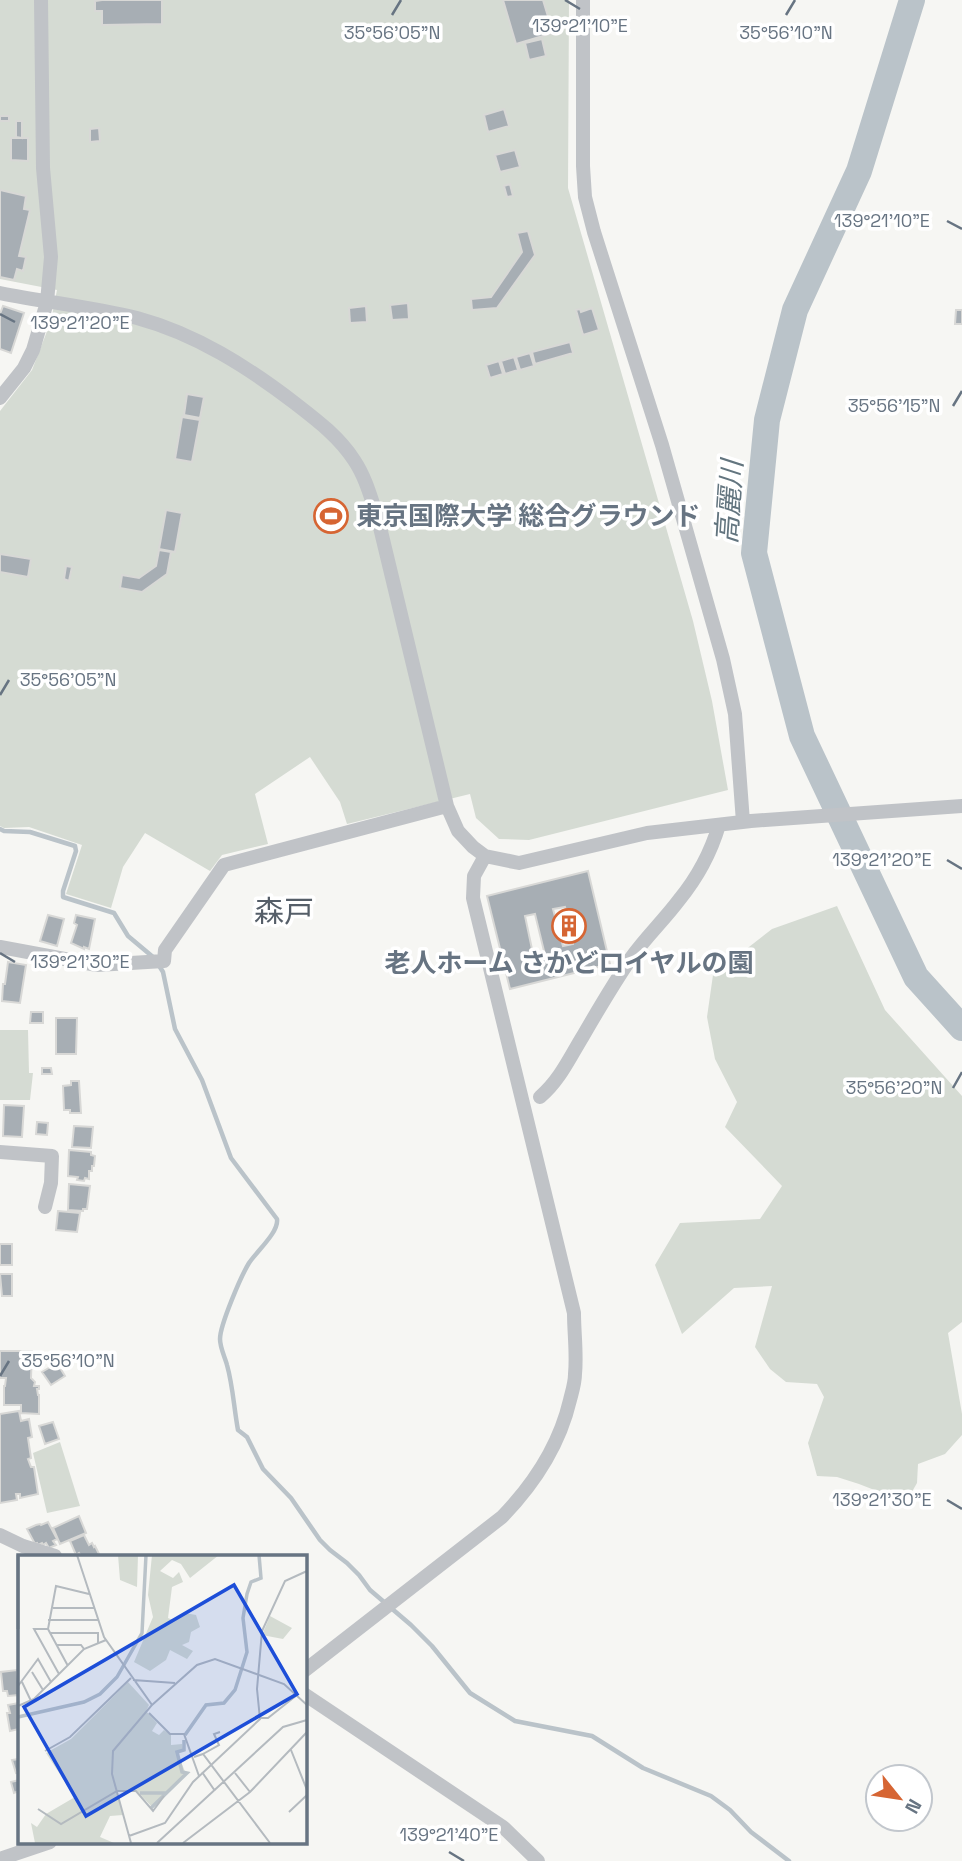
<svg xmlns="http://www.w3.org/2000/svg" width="962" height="1861" font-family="'Space Grotesk','Noto Sans JP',sans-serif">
	<rect width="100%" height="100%" fill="#f6f6f3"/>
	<path fill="#d5dbd3" d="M0,0H569L568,188L693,621L712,701L728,790L529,840L499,839L476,818L470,794L347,824L340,802L310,757L255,794L268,844L222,855L210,871L145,833L123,867L111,908L66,894L82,845L29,827L4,828L0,826V411L32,370L51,321L57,290L0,279Z
		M837,906L885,1010L962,1096V1322L948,1333L962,1414V1435L945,1454L918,1464L917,1483L909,1497L882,1493L859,1484L837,1477L817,1476L808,1443L824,1397L817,1384L786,1382L770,1369L755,1347L772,1286L734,1288L682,1334L655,1265L680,1223L760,1219L782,1186L725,1127L737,1102L715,1059L707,1017L713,975L772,929Z
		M0,1030H28L29,1073H33L30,1100H0Z
		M60,1442L80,1506L47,1513L33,1453Z"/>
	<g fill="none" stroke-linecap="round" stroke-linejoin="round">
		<path stroke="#bac3c9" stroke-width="4.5" d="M0,829L4,831L30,832L75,846L76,851L63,891V897L114,913L128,936L153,957
			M158,964L163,972L175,1029L202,1080L231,1158L277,1219C279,1232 257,1251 249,1263C241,1276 220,1325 220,1339C220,1348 225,1357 227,1365C233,1386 234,1409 238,1430L247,1437L263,1469L291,1498L320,1540L330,1550L347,1563L359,1575L370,1590L411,1625L432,1646L470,1693L515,1721L592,1736L643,1768L711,1796L730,1810L751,1832L789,1861"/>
		<path stroke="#bac3c9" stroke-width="26" d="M912,0L859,171L795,310L767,420L754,553L802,736L916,977L962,1028"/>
	</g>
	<path fill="#a7aeb4" stroke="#d8d8d6" stroke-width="2" fill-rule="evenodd" d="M102,0H162V24L102,25V11H95V1Z
		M503,0H543L553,33L516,44Z
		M542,39L546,56L529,60L525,43Z
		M504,109L509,126L488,132L484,115Z
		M0,116H9V121H0Z
		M16,121H22V138L16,137Z
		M99,128L100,141L90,142V129Z
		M11,138H28V161L11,160Z
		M515,150L520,167L500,172L495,155Z
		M510,184L513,196L507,197L504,186Z
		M0,190L26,196L24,209L30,210L19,256L26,257L23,271L17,269L14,280L0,277Z
		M528,231L535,255L497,308L472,310L471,299L491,297L522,252L517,233Z
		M408,303L409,319L392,320L390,305Z
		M3,306L24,313L11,353L0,349V314Z
		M366,306L367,322L350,323L349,308Z
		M592,308L599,330L583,335L576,310L580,309L581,312Z
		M956,310H962V324H955Z
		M570,342L573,353L535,364L532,352Z
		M530,353L534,366L520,370L516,357Z
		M514,357L518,370L505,374L501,361Z
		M499,361L503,374L490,378L486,365Z
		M187,394L204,397L200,418L184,415Z
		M182,417L200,420L192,462L175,459Z
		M166,510L182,513L175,552L159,549Z
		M159,550L171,552L167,574L142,592L120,588L122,575L139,578L156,566Z
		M0,554L31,559L28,577L0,572Z
		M66,566L72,567L69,581L64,579Z
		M588,871L610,964L510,989L487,896ZM565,907L568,918L556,920L553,909ZM535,914L544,951L533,954L525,916ZM571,932L573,944L563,946L560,935Z
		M48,915L64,919L57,946L40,941Z
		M76,915L95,919L89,949L84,947V949L71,943L77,925L74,923Z
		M8,962L26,965L20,1003L2,1001L3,984H5Z
		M31,1012H43V1023H30Z
		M56,1018H77L76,1054H56Z
		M42,1068H51L52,1074H42Z
		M71,1081H79L81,1113H70V1110H64L63,1086L71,1085Z
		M4,1105L24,1106L22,1137L3,1136Z
		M37,1122L48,1123L47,1135L36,1134Z
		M74,1126L93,1127L91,1148L72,1147Z
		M69,1150L91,1152V1155L95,1156L94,1166H92V1171H89V1179L85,1178L84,1181L77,1180L78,1177L68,1176Z
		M69,1184L90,1186L87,1209H83V1211L68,1210Z
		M58,1211L80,1213L77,1232L56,1230Z
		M0,1244H12V1265H0Z
		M0,1274H12V1296H2Z
		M0,1351H32L31,1378L35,1382L34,1386H39V1389H37L38,1395H39V1414L21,1413V1405H4V1386H5L6,1378H0Z
		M57,1363L65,1376L51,1385L42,1372Z
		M19,1411L21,1421L29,1419L32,1437L28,1438L31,1458L28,1459L31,1467H34L38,1494L20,1498V1494H16L17,1500L0,1503V1414Z
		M53,1422L59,1439L45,1444L39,1426Z
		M79,1516L86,1533L60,1544L53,1528Z
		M48,1522L57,1539L53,1541L56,1545L49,1548L46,1543L43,1545L42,1543L38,1545L37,1543L35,1544L27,1529L36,1525L40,1524L41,1525Z
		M84,1535L89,1545L92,1543L94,1547L95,1546L100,1556H81L79,1553L76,1555L70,1541Z
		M17,1670L19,1695L8,1696L7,1691H3L1,1672Z
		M19,1703V1729L10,1731L7,1713H10L8,1705Z
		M19,1759V1772L16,1773L12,1760Z
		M19,1780V1791L14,1793L11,1782Z"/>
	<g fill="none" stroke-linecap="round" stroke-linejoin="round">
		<path stroke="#c0c3c7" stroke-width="14" d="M583,0V166L585,197L594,232L662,445L723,659L735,714L743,822
			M0,293C45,302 92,307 137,318C196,334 248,367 296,404C318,421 339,437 354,460C366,478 371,498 378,519L447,806L458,831L473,847L485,856L519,863L647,833L751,821L962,806
			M0,398L24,368L33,350L47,302L51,257L43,168L41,0
			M0,947L97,965L164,961L165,950L224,865L447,806
			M540,1097C560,1080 570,1057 583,1036C598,1010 614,983 631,958C646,937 664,920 679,900C697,878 711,852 719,825
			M0,1152L52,1156L51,1183L45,1207
			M0,1535L23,1546L55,1556
			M304,1671L502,1517C534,1484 559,1447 570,1400C572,1392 575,1383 575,1374C577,1354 574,1333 574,1313L473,898L474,876L485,856
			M304,1694L503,1827L538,1861
			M0,1859L50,1842"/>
	</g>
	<path fill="none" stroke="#677482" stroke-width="2.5" d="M565,0L580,9M392,15L401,0M786,15L795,0M947,221L962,229M0,314L15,322M953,406L962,391M0,695L9,680M947,860L962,869M0,953L15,962M953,1088L962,1072M0,1376L9,1361M947,1500L962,1509M449,1852L464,1861"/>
	<defs>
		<g id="stadium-ring" transform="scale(1.75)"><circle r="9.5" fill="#fff" stroke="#d66533" stroke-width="1.5"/><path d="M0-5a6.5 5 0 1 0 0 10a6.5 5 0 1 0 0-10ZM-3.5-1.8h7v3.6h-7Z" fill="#d66533"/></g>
		<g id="building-ring" transform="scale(1.75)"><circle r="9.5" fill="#fff" stroke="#d66533" stroke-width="1.5"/><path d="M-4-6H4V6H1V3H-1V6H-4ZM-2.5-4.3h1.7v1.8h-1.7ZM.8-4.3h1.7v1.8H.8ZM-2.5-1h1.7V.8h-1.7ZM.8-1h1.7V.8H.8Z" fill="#d66533"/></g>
	</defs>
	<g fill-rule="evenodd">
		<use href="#stadium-ring" x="331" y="516"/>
		<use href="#building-ring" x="569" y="926"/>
	</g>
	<g text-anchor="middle" stroke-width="7" stroke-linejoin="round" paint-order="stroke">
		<g font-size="26" font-weight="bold" fill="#677482" stroke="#fff" text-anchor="start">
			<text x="356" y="525">東京国際大学 総合グラウンド</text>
			<text x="569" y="972" text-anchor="middle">老人ホーム さかどロイヤルの園</text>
		</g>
		<g font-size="28" font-style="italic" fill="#63757f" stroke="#fff">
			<text transform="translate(729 502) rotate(-86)" y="10">高麗川</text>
		</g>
		<g font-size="30" fill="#555e68" stroke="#fff">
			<text x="284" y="922">森戸</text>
		</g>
	</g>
	<g transform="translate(18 1555)">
		<rect width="289" height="289" fill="#f6f6f3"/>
		<path d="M100,0H120L119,32L102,25ZM134,0H201L172,23L163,9L154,5L142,16L155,23L161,17L165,27L154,32L150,63L157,66L167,58L178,60L182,72L173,77L171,87L164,90L175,96L169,104L152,95L148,105L132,116L116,107L135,62L130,40ZM252,61L274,73L265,84L244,80ZM110,127L131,150L128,156L139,168L134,176L141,180L146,175L153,180V190L164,189L165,195L159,197L168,219L134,252L118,235H98L105,260L92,261L82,282L96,288H17L13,268L19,272L28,259L57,242L28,198L53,184Z" fill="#d5dbd3"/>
		<path fill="none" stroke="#bac3c9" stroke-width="3.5" d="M0,74V0M0,162L66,147L82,139L99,122L124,78L128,0M167,180L188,150L206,148L217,135L229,97L225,63L229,39L233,27L243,23L241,0M122,238H149M133,253L169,218L164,217L159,197L166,195V185"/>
		<path fill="none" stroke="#b4babf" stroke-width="2" d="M59,0L86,82L134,150L95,196L94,219L113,288M35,53H76M30,65H80M30,74H16L41,119M32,78H80V89M38,90H63L66,94M50,111L30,74L38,31L71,39M14,117L25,135M115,125L157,128M4,127L13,146M0,131L20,104L33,127M134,150L179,110L197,104L266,129L289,150M0,151L16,144L66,94L88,85M131,158L152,179H166L181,221M242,163H250L279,140M273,195L289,235M27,196L52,182L113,123M185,199L201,190L196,179L202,177M176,202L185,199L252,288M184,217L197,236M217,218L232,237M20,254L43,269L99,236H118L135,256L146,241M271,257L289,240M111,281L147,268L175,227L242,164L239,134L244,76L267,26L289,16M139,288L265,172L289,165M165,288L232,237L289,177"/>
		<path fill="#1d4ed8" fill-opacity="0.15" stroke="#1d4ed8" stroke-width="3.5" d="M216,30L279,139L68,261L6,152Z"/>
		<rect width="289" height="289" fill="none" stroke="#677482" stroke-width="3.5"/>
	</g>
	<g font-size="18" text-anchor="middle" fill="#677482" stroke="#fff" stroke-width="7" stroke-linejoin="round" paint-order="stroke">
		<text x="580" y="32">139°21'10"E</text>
		<text x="392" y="39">35°56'05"N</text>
		<text x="786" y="39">35°56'10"N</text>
		<text x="882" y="227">139°21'10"E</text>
		<text x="80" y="329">139°21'20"E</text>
		<text x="894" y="412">35°56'15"N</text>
		<text x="68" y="686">35°56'05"N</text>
		<text x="882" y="866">139°21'20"E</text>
		<text x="80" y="968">139°21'30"E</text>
		<text x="894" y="1094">35°56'20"N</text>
		<text x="68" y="1367">35°56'10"N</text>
		<text x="882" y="1506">139°21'30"E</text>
		<text x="449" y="1841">139°21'40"E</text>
	</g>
	<g transform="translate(899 1798) rotate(120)"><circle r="33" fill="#ffffff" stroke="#c2c7cd" stroke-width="2"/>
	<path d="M0-5L12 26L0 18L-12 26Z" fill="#d66533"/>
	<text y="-10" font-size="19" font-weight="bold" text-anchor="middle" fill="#677482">N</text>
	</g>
</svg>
